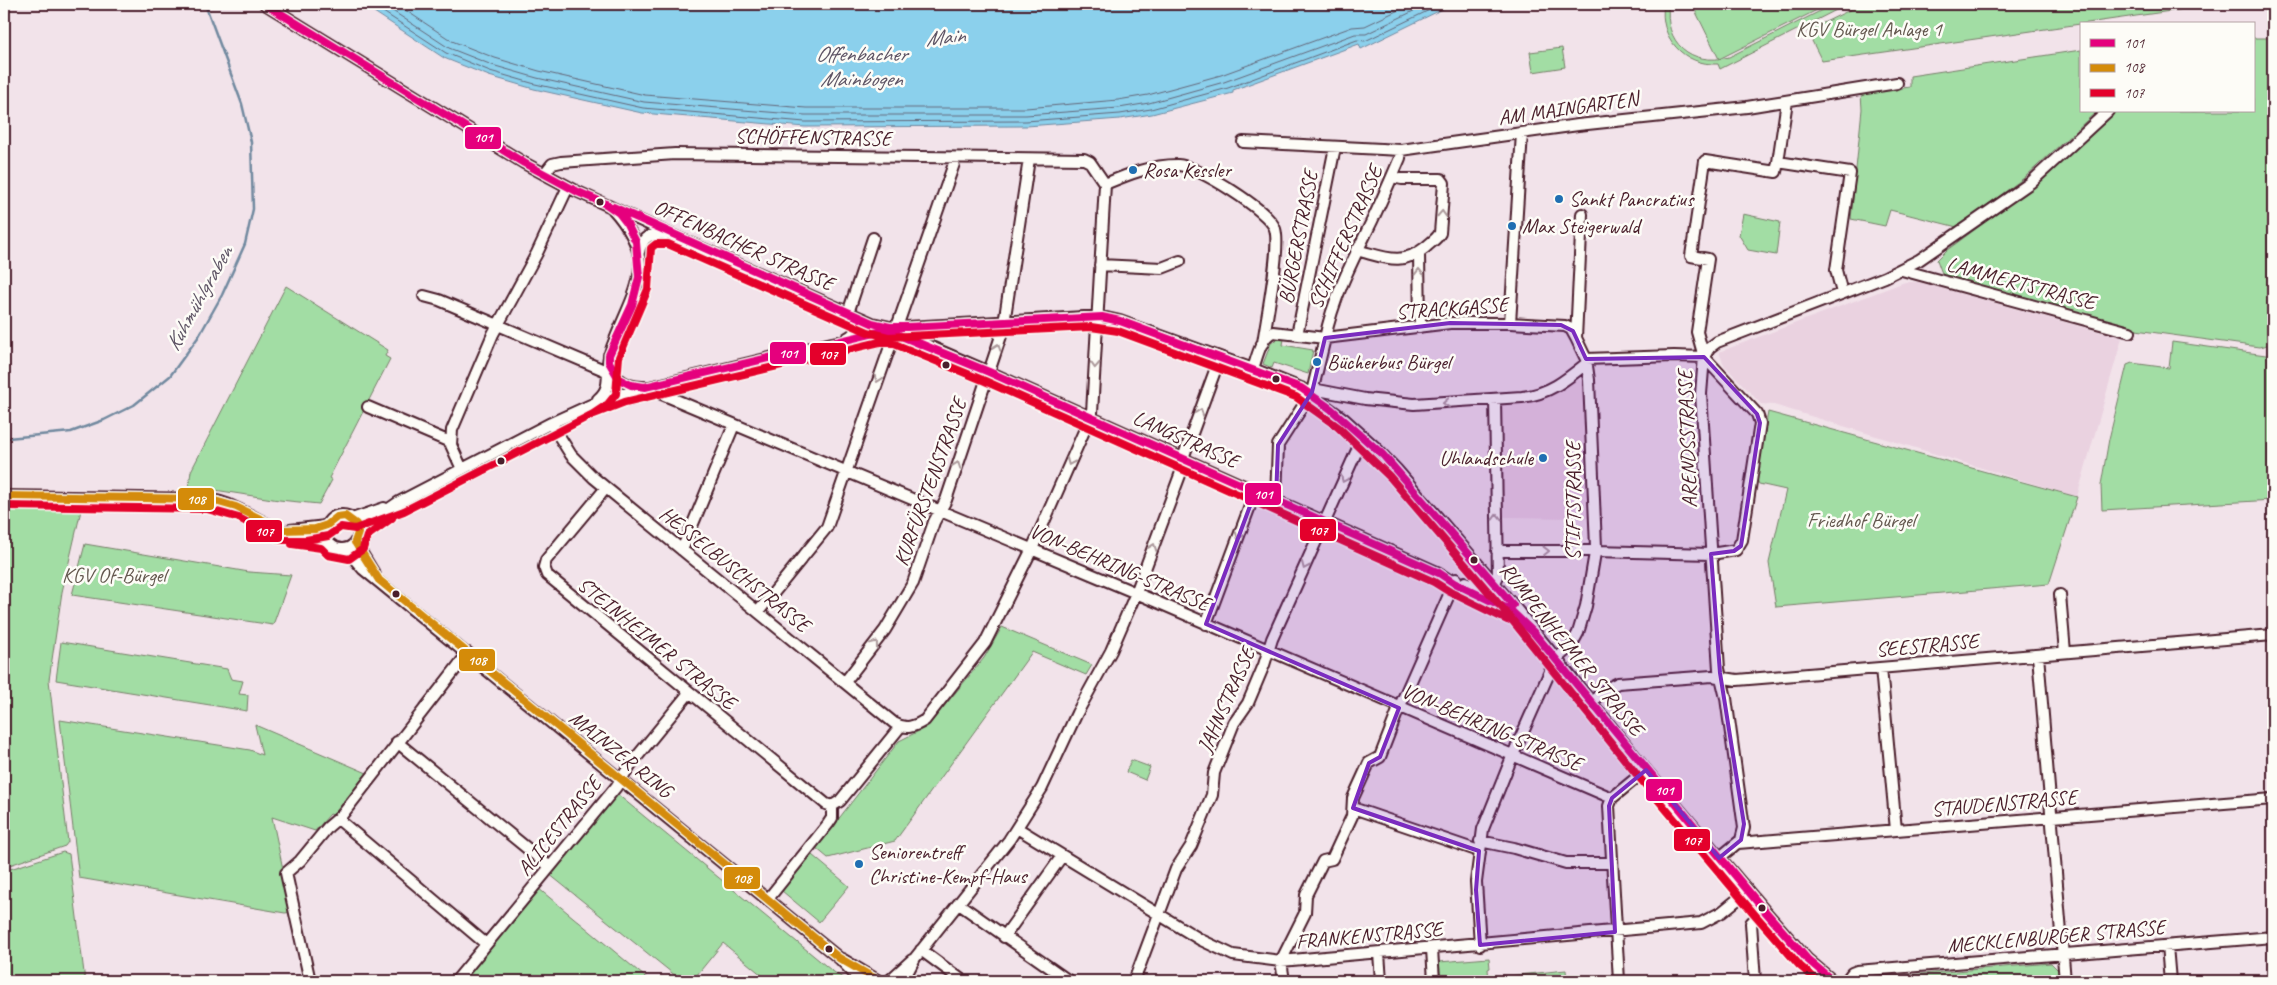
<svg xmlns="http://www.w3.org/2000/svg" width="2277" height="985" font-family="Caveat,sans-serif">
	<rect width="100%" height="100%" fill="#f2e3ea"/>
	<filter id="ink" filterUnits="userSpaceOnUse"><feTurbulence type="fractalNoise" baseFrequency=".02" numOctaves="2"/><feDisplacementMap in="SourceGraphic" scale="10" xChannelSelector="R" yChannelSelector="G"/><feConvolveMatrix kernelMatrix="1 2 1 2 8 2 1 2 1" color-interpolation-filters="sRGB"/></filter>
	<g filter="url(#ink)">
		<path fill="#ead2e0" d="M1905,282H1919L2122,338L2077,497L1774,405L1761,404L1724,365L1719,352Z
			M1577,379L1583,381L1588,518L1502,517L1500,408L1504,404L1528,402L1547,397Z"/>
		<path fill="#a2dda4" stroke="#767e68" d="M1664,4H1669C1663,42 1691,67 1729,57L1834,4H1848L1720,69L1718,64C1684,66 1658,37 1664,4Z
			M1692,4H1826L1827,5L1719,59Z
			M1862,4H2189L2185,9L1822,61L1807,31Z
			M2253,38H2273V337L2271,344L2259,347L2136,330L1943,276L1937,260L1947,250L2033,187L2114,111H2253Z
			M1562,48L1565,67L1533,72L1530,52Z
			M2081,50V111H2097L2024,178L1957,227L1890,210L1885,226L1851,219L1862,109L1861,94L1910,87V76Z
			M1743,214L1780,222L1776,255L1748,250L1739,235Z
			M286,286L388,350L385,356L390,359L329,478L332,480L319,504L279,500L189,486L191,471Z
			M1278,338L1284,339L1283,345L1313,350L1308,374L1274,363L1272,368L1263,364L1271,343Z
			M2172,342L2273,356V500L2102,510L2101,485L2109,439L2127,365L2132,363L2169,368Z
			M1768,412L2077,497L2049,584L1776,607L1769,563L1786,490L1759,484L1757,480Z
			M4,504L82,506L62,592L49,680L68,842L65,846L4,867Z
			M85,544L249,572L291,575L273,625L72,595Z
			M1002,627L1092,665L1086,675L1032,652L895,841L828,858L816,848L899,741L925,728L932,721L984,658Z
			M61,642L227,669L231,679L243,681L239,694L248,695L247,711L56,680Z
			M60,720L250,750L262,755L255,725L367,773L333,815L330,814L315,831L272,817L292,912L285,913L79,878Z
			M1131,760L1150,767L1145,780L1126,772Z
			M617,794L831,970L847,981H769L723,943L692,981H682L549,874Z
			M63,852L69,854L85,981H4V871Z
			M812,855L849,886L819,922L782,891Z
			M538,888L650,981H460Z
			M1489,958L1490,968L1488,969L1489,981H1441L1439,962Z
			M2051,963L2059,971V981H1860L1861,979Z
			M1566,970L1567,981H1500L1499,977Z"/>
		<path fill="#8bd0ec" stroke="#71899f" d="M362,4H1453L1361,49L1359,44L1233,90V93L1152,114L1120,119L1027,126L805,127L642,113L534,89L489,76L444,58Z"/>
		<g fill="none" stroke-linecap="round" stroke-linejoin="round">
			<path stroke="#646678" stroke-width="1" d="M371,4L446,53L490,71L535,84L643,108L805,122L1026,121L1120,114L1151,109L1228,88L1357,40L1365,41L1442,4
				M382,4L449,48L492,65L537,78L644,102L805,115H1026L1119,108L1149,103L1224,82L1355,34H1366L1428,4
				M396,4L452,41L495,58L539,71L645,95L806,108H1026L1118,100L1148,95L1221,75L1352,27L1365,26L1411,4"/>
			<path stroke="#71899f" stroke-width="2.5" d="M8,438L71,432L104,420L134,405L170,376L199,336L222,295L245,244L253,209L251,142L242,104L205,4"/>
			<g stroke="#4a1f2b" stroke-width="14">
				<path id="minor" d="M265,4L524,163L576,191L670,234L872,323L890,327H907L1084,317H1102L1120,321L1253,369L1301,388L1344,419L1375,447L1397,470L1512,604L1646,770L1764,910L1807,959L1833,981
					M1787,101L1778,162L1850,173L1836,270L1842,293
					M1243,142L1401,150L1578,125L1747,107L1897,83
					M1401,150L1400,158C1391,179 1382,200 1372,221C1353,260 1334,295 1325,338L1450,323H1510L1565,326L1571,329L1576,338
					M544,174L552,164L561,162L675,154L1084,159L1090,162L1105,184L1092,413L1032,549L985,643L925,720C914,727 906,730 894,723L594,478L571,455L551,423
					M1105,184C1129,174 1151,165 1178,165C1196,165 1270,211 1275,229C1281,248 1266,320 1263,343
					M1356,250C1385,257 1401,267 1426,247C1431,242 1437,239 1440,233L1444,183L1441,179H1402L1392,177
					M639,252C642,236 651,233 666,234
					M1419,253L1420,327
					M1100,265L1162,268L1180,261
					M1902,270L2130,332
					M424,296L439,300L611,373
					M848,313L873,238
					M1510,323L1522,133
					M1297,335L1335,147
					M847,338C858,333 860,322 851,314
					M609,355C608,376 625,388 645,387L1136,593L1612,798
					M1704,357L1701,394L1719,669L1726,698L1744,828L1741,840L1719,858
					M1586,359L1674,356L1704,357L1709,348L1717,342L1885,277L1919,260L2030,183L2108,111
					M1253,369C1257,357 1261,337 1273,332L1325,338L1312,392L1278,445L1276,499
					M1313,389L1365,399L1414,404L1522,397C1549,394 1566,380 1587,363
					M598,399C614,387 604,369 610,353C630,294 664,266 613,209
					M368,407L450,442
					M1183,458L1220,357
					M462,469L451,445L452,430L493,334L537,253L568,187
					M606,488L546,560L544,567L547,575L826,804L832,806L840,801L900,727
					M4,496L208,499C242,505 264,527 295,535C305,538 316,538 326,539
					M325 532a17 17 0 1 1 34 0a17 17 0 1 1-34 0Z
					M352,519L384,508
					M290,530L326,526
					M358,530L399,502L551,423L608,397L832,343L886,332L915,340L989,372L1439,573C1462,592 1494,597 1518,616
					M355,542L375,575
					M346,549L363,569L839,958L861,981
					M682,550L734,425
					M1497,551H1595L1711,554L1736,550L1742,540L1760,423L1757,414L1704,357L1697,332L1708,259L1691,256L1705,161L1776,172L1778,162
					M1465,582C1477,587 1492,593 1498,576L1495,399
					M2060,595L2065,652
					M758,612L827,527L956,158
					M1206,624L1256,490
					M2038,655L2065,981
					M1881,668L1896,830
					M845,682L885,630L913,583L934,522L946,500L1003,330L1029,159
					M1591,702L1608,688L1618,683L1712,676L1737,680L2273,635
					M397,742L550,867
					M1353,808L1479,851
					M338,819L486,944
					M1017,828L1201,940L1233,955L1281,961L1701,923L1722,912L1748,891
					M1480,841L1514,848L1566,863H1611
					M1738,843L2273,799
					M768,899L828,824L832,818V806
					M959,904L1069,981
					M1004,937L1062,856
					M1480,945L1476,882L1483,829L1512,757L1555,660L1571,646L1578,633L1586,606L1596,547L1589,380L1586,359L1576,338L1582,214
					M2167,946L2170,981
					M1432,949L1434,981
					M921,950L963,981
					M1379,953L1381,981
					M842,959L879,981
					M890,980L912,960
					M310,981L286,873L300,861L328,827L342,815L468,653
					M456,981L616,787L631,764L689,693
					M903,981L915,958L1009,840L1042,788L1077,713L1111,651L1136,593L1186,459
					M1134,981L1176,869L1191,846L1212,795L1214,773L1234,723L1248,703L1264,665L1272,639L1363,437
					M1284,981L1281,961L1305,913L1306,895L1323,861L1332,859L1352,816L1353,798L1369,763L1380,757L1399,708L1456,579
					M1619,981L1609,806L1612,798L1646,770
					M1755,981L1751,923L1764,910
					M1846,981L1852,973L1857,971L2273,937"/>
			</g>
			<use href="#minor" stroke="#fdfcf7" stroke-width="10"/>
			<g stroke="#fdfcf7" stroke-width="11">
				<path id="bus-1" d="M265,4L524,163L578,192L606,204L619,213L626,222L636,242L639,277L632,305L609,355V362L619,379L631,385L645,387L879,332L894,333L989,372L1439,573L1454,583L1510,610L1534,633L1764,910L1807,959L1833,981
					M613,207L872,323L890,327H907L1102,317L1120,321L1301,388L1331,409L1383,455L1513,605"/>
			</g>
			<g stroke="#fdfcf7" stroke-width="11">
				<path id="bus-2" d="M4,496L208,499L236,507L283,530L315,529L327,525L337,517L345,516L356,524L358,533L355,542
					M355,542L379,580L839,958L879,981"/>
			</g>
			<g stroke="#fdfcf7" stroke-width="11">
				<path id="bus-3" d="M589,416L625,402L880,342L892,343L985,381L1434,582L1450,592L1507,620
					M4,506L207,509L239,518L280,540H306L328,536L341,527L355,529L404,511L593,414L608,404L616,394L619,357L648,289L651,248L656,244H668L868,332L888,337L1091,327L1118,331L1296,397L1338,427L1390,477L1504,610L1638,776L1756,916L1800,966L1818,981
					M292,544L321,548L328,555L349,559L363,549L367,536L392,518"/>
			</g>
			<use href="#bus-1" stroke="#e5007d" stroke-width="8"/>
			<use href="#bus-2" stroke="#d48b09" stroke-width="8"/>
			<use href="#bus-3" stroke="#e4002b" stroke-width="8"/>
		</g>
		<defs><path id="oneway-chevron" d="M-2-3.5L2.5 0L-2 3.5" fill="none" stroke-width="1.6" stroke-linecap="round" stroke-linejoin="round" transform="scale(1.25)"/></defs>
		<g stroke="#ac999b">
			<use href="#oneway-chevron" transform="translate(1442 214) rotate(-87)"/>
			<use href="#oneway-chevron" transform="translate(1419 272) rotate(-91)"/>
			<use href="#oneway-chevron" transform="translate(997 347) rotate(-71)"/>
			<use href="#oneway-chevron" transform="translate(1095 365) rotate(93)"/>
			<use href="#oneway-chevron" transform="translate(878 379) rotate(109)"/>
			<use href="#oneway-chevron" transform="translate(1446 403) rotate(175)"/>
			<use href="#oneway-chevron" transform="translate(1200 412) rotate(-70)"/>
			<use href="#oneway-chevron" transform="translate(1070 462) rotate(114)"/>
			<use href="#oneway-chevron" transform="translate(957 465) rotate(-71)"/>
			<use href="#oneway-chevron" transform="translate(1344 479) rotate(114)"/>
			<use href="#oneway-chevron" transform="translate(1497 517) rotate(-91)"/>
			<use href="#oneway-chevron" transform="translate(1239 536) rotate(110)"/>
			<use href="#oneway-chevron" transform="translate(1153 547) rotate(-70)"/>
			<use href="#oneway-chevron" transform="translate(1546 551) rotate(-1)"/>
			<use href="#oneway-chevron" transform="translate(1305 566) rotate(114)"/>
			<use href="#oneway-chevron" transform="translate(875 644) rotate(-53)"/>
		</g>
	</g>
	<path fill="#7b2cbf" fill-opacity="0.2" stroke="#7b2cbf" stroke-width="4" stroke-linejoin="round" d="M1450,323L1561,325L1573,331L1586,359L1704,357L1757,414L1760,423L1741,546L1734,551L1711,554L1720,673L1744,824L1741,840L1719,858L1646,770L1612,798L1609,806L1615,932L1480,945L1476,890L1479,851L1353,808L1369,763L1380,757L1399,708L1206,624L1256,490L1276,499L1278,445L1312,392L1325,338Z"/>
	<g fill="#1f6fb2" stroke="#fdfcf7" stroke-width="2">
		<circle cx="1133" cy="170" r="5"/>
		<circle cx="1559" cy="199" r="5"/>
		<circle cx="1512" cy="226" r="5"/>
		<circle cx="1317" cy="362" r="5"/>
		<circle cx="1543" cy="458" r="5"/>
		<circle cx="859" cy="864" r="5"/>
	</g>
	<g fill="#4a1f2b" stroke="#fdfcf7" stroke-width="2">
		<circle cx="600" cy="202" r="4.5"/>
		<circle cx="946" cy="365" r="4.5"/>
		<circle cx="1276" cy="379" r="4.5"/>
		<circle cx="501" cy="461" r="4.5"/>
		<circle cx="1474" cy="560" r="4.5"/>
		<circle cx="396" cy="594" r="4.5"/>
		<circle cx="1762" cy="908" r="4.5"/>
		<circle cx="829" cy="949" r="4.5"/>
	</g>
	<g text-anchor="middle" stroke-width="5" stroke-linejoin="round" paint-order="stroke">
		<g font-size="21" fill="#64584f" stroke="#fdfcf7">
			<text x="1869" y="36">KGV Bürgel Anlage 1</text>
			<text x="1861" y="527">Friedhof Bürgel</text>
			<text x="114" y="582">KGV Of-Bürgel</text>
		</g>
		<g font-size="21" fill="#4a1f2b" stroke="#fdfcf7">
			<text transform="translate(1568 108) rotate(-8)" y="7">AM MAINGARTEN</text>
			<text transform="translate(813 137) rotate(1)" y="7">SCHÖFFENSTRASSE</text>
			<text transform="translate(1298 237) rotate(-79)" y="7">BÜRGERSTRASSE</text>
			<text transform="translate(1345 237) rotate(-66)" y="7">SCHIFFERSTRASSE</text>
			<text transform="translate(744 245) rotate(24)" y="7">OFFENBACHER STRASSE</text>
			<text transform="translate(2021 283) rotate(15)" y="7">LAMMERTSTRASSE</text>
			<text transform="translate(1452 308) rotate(-4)" y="7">STRACKGASSE</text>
			<text transform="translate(1186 439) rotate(24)" y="7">LANGSTRASSE</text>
			<text transform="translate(1687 439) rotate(-92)" y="7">ARENDSSTRASSE</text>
			<text transform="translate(930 482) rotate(-70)" y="7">KURFÜRSTENSTRASSE</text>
			<text transform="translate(1573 501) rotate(-90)" y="7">STIFTSTRASSE</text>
			<text transform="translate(1120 567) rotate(23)" y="7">VON-BEHRING-STRASSE</text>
			<text transform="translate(735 569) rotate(39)" y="7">HESSELBUSCHSTRASSE</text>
			<text transform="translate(657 643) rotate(39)" y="7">STEINHEIMER STRASSE</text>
			<text transform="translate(1927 645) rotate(-5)" y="7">SEESTRASSE</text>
			<text transform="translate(1572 649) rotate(51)" y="7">RUMPENHEIMER STRASSE</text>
			<text transform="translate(1226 700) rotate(-66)" y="7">JAHNSTRASSE</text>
			<text transform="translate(1492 727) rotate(23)" y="7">VON-BEHRING-STRASSE</text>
			<text transform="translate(621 754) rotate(39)" y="7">MAINZER RING</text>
			<text transform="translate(2004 803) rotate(-5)" y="7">STAUDENSTRASSE</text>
			<text transform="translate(559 826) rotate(-51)" y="7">ALICESTRASSE</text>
			<text transform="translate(1369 935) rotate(-5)" y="7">FRANKENSTRASSE</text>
			<text transform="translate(2056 936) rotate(-5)" y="7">MECKLENBURGER STRASSE</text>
		</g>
		<g font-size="21" fill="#4a1f2b" stroke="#fdfcf7" text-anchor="start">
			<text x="1143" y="177">Rosa Kessler</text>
			<text x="1569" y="206">Sankt Pancratius</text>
			<text x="1522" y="233">Max Steigerwald</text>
			<text x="1327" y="369">Bücherbus Bürgel</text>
			<text x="1533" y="465" text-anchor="end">Uhlandschule</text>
			<text x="869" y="859">Seniorentreff<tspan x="869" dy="24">Christine-Kempf-Haus</tspan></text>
		</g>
		<g font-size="22" font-style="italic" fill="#5e5465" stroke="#fdfcf7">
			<text transform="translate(945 36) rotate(-6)" y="8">Main</text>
			<text x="861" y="61">Offenbacher<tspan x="861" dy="25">Mainbogen</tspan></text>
			<text transform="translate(198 298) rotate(-61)" y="8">Kuhmühlgraben</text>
		</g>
	</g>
	<g stroke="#fdfcf7" stroke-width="2">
		<rect x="464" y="126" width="38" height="24" rx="5" fill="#e5007d"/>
		<rect x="769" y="341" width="38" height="24" rx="5" fill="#e5007d"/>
		<rect x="809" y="342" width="38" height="24" rx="5" fill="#e4002b"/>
		<rect x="1244" y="482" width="38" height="24" rx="5" fill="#e5007d"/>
		<rect x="177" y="487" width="38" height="24" rx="5" fill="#d48b09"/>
		<rect x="1299" y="518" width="38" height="24" rx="5" fill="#e4002b"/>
		<rect x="245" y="519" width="38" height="24" rx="5" fill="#e4002b"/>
		<rect x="458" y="648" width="38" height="24" rx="5" fill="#d48b09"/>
		<rect x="1645" y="778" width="38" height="24" rx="5" fill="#e5007d"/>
		<rect x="1673" y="828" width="38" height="24" rx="5" fill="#e4002b"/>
		<rect x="723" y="866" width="38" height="24" rx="5" fill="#d48b09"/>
	</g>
	<g font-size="14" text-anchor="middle" font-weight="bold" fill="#fff">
		<text x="483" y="142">101</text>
		<text x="788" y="358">101</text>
		<text x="828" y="359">107</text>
		<text x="1263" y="499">101</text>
		<text x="196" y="504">108</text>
		<text x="1318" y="535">107</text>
		<text x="264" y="536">107</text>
		<text x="477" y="665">108</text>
		<text x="1664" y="795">101</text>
		<text x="1692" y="845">107</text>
		<text x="742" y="883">108</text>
	</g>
	<rect width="2277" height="985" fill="none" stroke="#fdfcf7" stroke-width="20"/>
	<rect x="10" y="10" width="2257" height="965" fill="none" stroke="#4a1f2b" stroke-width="2" filter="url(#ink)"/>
	<rect x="2080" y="22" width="175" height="90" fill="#fdfcf7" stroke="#b5a4a5"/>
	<rect x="2090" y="39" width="25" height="8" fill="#e5007d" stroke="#b5a4a5"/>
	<text x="2124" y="48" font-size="15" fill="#4a1f2b">101</text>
	<rect x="2090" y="64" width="25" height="8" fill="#d48b09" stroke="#b5a4a5"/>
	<text x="2124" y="72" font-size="15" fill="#4a1f2b">108</text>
	<rect x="2090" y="89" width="25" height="8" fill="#e4002b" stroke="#b5a4a5"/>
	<text x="2124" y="98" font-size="15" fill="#4a1f2b">107</text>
</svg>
